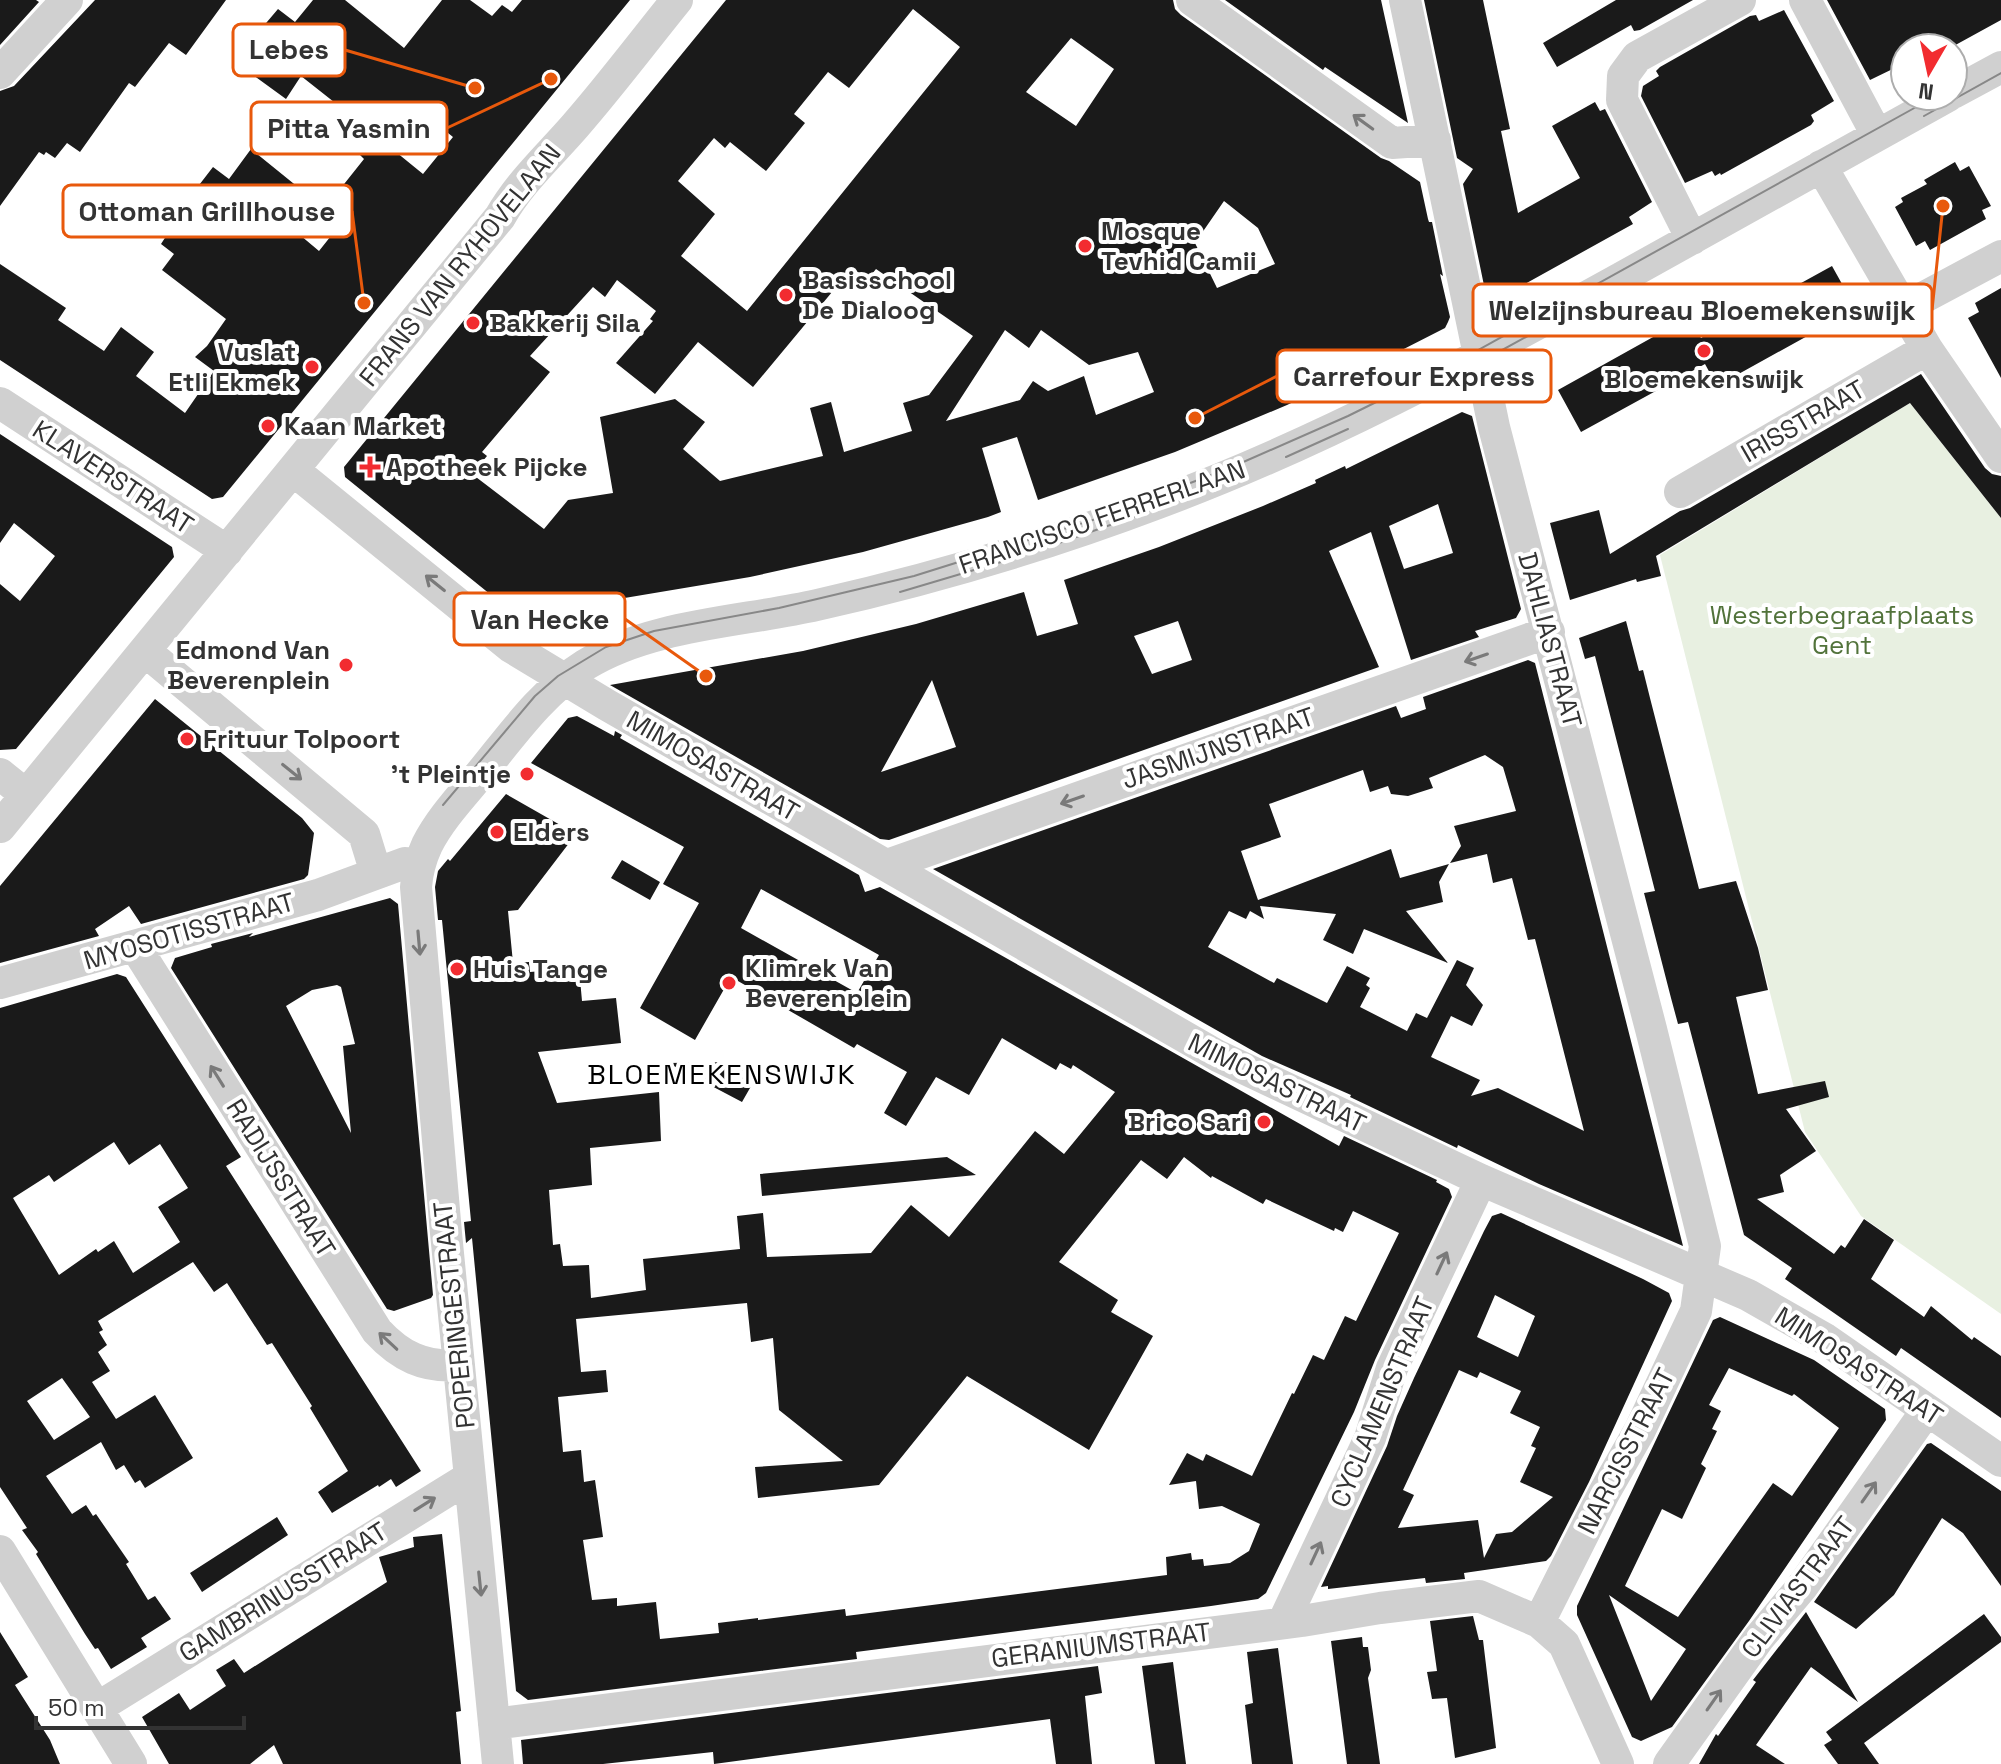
<svg xmlns="http://www.w3.org/2000/svg" width="2001" height="1764" font-family="'Space Grotesk',sans-serif">
	<rect width="100%" height="100%" fill="#fff"/>
	<path fill="#e8f0e1" d="M1910,403L2001,518V1314L1861,1216L1805,1132L1660,555Z"/>
	<path fill="#1a1a1a" fill-rule="evenodd" d="M0,0H36L39,2L0,45Z
		M95,0H226L186,55L169,43L135,87L129,83L80,152L67,143L55,158L46,152L44,155L39,152L0,206V91L14,86Z
		M313,0H345L404,48L442,0H470L492,16L502,5L512,12L522,0H630L223,497L212,499L0,360V264L66,308L58,320L104,351L121,327L154,352L136,376L185,413L214,371L195,357L207,346L226,319L162,270L174,254L161,244L172,227L170,226L181,213L179,211L213,167L229,179L251,149L304,192L282,220L319,251L346,217L329,203L364,159L356,151L372,132L301,76L286,99L239,65L253,47L249,43L278,9L295,22ZM417,108L453,137L423,174L380,139L387,144Z
		M726,0H1173L1175,9L1181,15L1381,158L1389,161L1420,182L1428,219L1429,222H1432L1443,276L1440,274L1450,317L1448,322L1445,328L1394,354L1287,405L1175,452L1038,500L1017,437L982,448L1001,512L988,517L863,552L750,577L517,616L345,477L344,467ZM913,9L960,47L747,311L681,256L715,214L678,181L714,138L725,148L730,142L766,171L805,123L794,114L828,72L849,88ZM1071,38L1114,69L1076,126L1026,92ZM1224,201L1258,228L1275,264L1217,288L1195,243ZM852,268L868,279L876,269L973,336L929,395L903,403L912,431L844,452L831,402L810,408L823,456L720,481L683,449L705,422L675,399L600,417L613,493L568,500L544,529L472,474L487,456L482,452L550,372L530,356L593,287L605,297L617,280L656,311L650,319L653,321L616,363L655,394L698,342L753,387ZM1005,330L1029,348L1041,330L1089,365L1138,352L1154,392L1096,415L1084,376L1048,391L1033,381L1020,400L946,421Z
		M1225,0H1381L1408,123L1325,67L1323,70Z
		M1424,0H1483L1510,129L1501,131L1518,213L1580,178L1552,126L1595,102L1600,111L1605,109L1652,202L1629,217L1633,224L1496,300L1486,295L1463,184L1473,169L1457,158Z
		M1616,0H1693L1640,30L1634,31L1631,25L1557,67L1543,43Z
		M1827,0H2001V20L1950,48H1905V63L1870,80Z
		M1784,10L1834,101L1811,115L1814,121L1811,125L1721,175L1720,173L1715,176L1712,171L1685,183L1641,96L1643,86L1659,76L1656,71L1660,67L1750,16L1756,15L1759,21Z
		M1955,162L1960,171L1969,166L1991,206L1982,210L1986,219L1930,250L1925,241L1916,246L1895,207L1903,202L1901,198L1927,184L1924,180Z
		M1832,266L1856,309L1717,386L1705,364L1581,432L1558,390L1689,317L1701,338Z
		M2001,288V378L1968,318L1979,312L1975,303Z
		M1921,374L1985,468L1992,474L2001,476V518L1910,403L1656,556L1661,576L1637,582L1636,579L1570,600L1550,523L1599,510L1610,554L1680,511L1690,508Z
		M1462,412L1472,416L1521,609L1516,618L1475,631L1479,637L1411,660L1371,532L1329,551L1379,667L889,840L880,839L610,685L803,651L916,624L1024,592L1037,636L1078,624L1064,580L1159,547L1263,506L1316,483L1315,480L1345,466L1346,469ZM1438,504L1453,553L1404,569L1389,526ZM1178,621L1192,660L1152,674L1134,636ZM932,680L956,747L881,772Z
		M0,434L172,547L174,557L16,749L0,750V584L20,601L55,556L14,523L0,543Z
		M1626,621L1639,671L1643,670L1650,698L1699,889L1736,881L1758,948L1768,990L1736,997L1758,1094L1825,1081L1829,1097L1786,1109L1816,1151L1780,1175L1784,1192L1757,1199L1834,1254L1841,1245L1845,1248L1864,1219L1894,1240L1871,1279L1924,1317L1931,1306L1972,1340L1974,1337L2001,1356V1418L1901,1348L1896,1356L1785,1279L1792,1268L1744,1235L1688,1022L1678,1024L1671,998L1644,893L1655,891L1595,656L1585,659L1579,638Z
		M1528,660L1535,663L1683,1246L1539,1184L1458,1145L1457,1148L1350,1097L1351,1095L1262,1056L933,869L1396,706L1401,718L1426,709L1423,697ZM1485,755L1503,767L1516,811L1454,826L1461,846L1450,863L1487,854L1493,883L1512,878L1528,940L1535,939L1584,1131L1498,1088L1471,1096L1480,1080L1431,1057L1451,1016L1472,1026L1483,1005L1466,985L1474,968L1457,960L1427,1018L1416,1013L1407,1031L1360,1007L1370,988L1366,985L1370,978L1347,966L1327,1003L1277,978L1274,983L1208,947L1229,911L1246,919L1250,911L1264,919L1260,906L1336,914L1323,940L1353,954L1364,929L1448,963L1406,911L1443,902L1439,882L1449,864L1400,878L1391,849L1258,900L1241,851L1281,837L1269,804L1363,770L1370,792L1388,786L1391,794L1408,796L1433,788L1429,778Z
		M155,699L302,818L314,833L308,875L304,879L141,924L129,906L95,929L99,936L0,963V886Z
		M577,716L614,736L615,731L622,735L620,738L859,875L865,892L880,887L1339,1146L1344,1136L1437,1180L1436,1182L1449,1189L1452,1197L1375,1360L1354,1412L1266,1593L1258,1599L1211,1606L856,1652L857,1659L528,1700L516,1691L472,1238L466,1243L464,1222L471,1221L442,920H438L435,887L438,871L448,859L450,861L506,794L576,834L518,910L508,911L513,963L529,962L530,972L579,968L582,1001L616,998L621,1043L538,1052L557,1103L659,1092L661,1141L590,1148L592,1185L549,1190L553,1245L560,1244L563,1266L589,1265L591,1298L646,1290L643,1259L740,1249L737,1216L763,1213L767,1257L871,1253L911,1205L949,1237L1035,1131L1064,1154L1115,1092L1073,1065L1071,1069L1060,1063L1056,1070L1002,1038L969,1095L936,1077L906,1126L884,1113L907,1072L857,1044L854,1048L731,977L695,1040L640,1008L699,903L663,884L684,847L531,763L568,718ZM761,889L879,955L857,993L741,928ZM1184,1157L1211,1178L1212,1176L1263,1204L1266,1199L1334,1231L1335,1228L1343,1232L1353,1211L1399,1233L1356,1321L1345,1316L1324,1360L1313,1355L1294,1394L1292,1393L1252,1476L1206,1454L1203,1461L1187,1453L1169,1485L1196,1481L1199,1509L1222,1506L1260,1524L1249,1551L1230,1563L1204,1566L1203,1559L1192,1560L1191,1553L1166,1557L1167,1575L846,1616L845,1609L758,1620V1618L718,1623L719,1633L660,1639L656,1602L617,1606V1598L592,1600L583,1540L603,1537L595,1480L584,1482L581,1450L563,1452L558,1397L608,1392L606,1370L581,1372L576,1319L747,1303L751,1342L773,1338L779,1410L843,1461L755,1467L758,1498L879,1485L967,1376L1089,1450L1153,1336L1111,1312L1118,1300L1059,1262L1141,1160L1167,1179Z
		M622,860L660,882L650,900L611,878Z
		M390,898L398,904L433,1295L431,1298L394,1311L387,1309L171,968L175,958L212,947L211,944L253,933L249,937ZM337,985L341,987L355,1044L343,1046L351,1133L286,1006L312,990Z
		M117,974L126,977L241,1157L226,1166L421,1471L396,1487L391,1479L379,1487L378,1485L332,1513L318,1492L348,1471L310,1408L312,1406L272,1343L267,1345L227,1283L214,1292L193,1262L98,1321L103,1330L99,1332L107,1345L98,1352L110,1371L92,1382L116,1419L155,1395L193,1458L145,1488L140,1480L135,1483L124,1465L116,1470L101,1442L46,1476L72,1514L86,1505L93,1516L96,1514L129,1562L126,1564L148,1600L155,1596L171,1619L141,1638L147,1647L111,1669L98,1648L95,1649L85,1634L36,1554L38,1552L22,1530L27,1528L0,1487V1008ZM114,1142L129,1165L160,1144L188,1188L158,1207L180,1242L133,1273L114,1241L98,1252L96,1249L59,1275L13,1198L49,1175L54,1182ZM62,1378L90,1417L54,1440L27,1401Z
		M736,1062L758,1074L742,1102L668,1063Z
		M947,1157L976,1175L762,1196L760,1174Z
		M1501,1213L1643,1279L1669,1293L1672,1301L1589,1482L1551,1556L1546,1561L1464,1573L1465,1579L1426,1583L1425,1578L1328,1589V1586L1321,1587L1387,1446L1397,1416L1414,1378L1484,1231L1492,1216ZM1495,1295L1535,1316L1518,1357L1477,1337ZM1459,1370L1477,1378L1480,1372L1521,1391L1510,1413L1540,1427L1531,1446L1536,1448L1520,1482L1553,1497L1512,1532L1496,1534L1484,1558L1478,1520L1398,1528L1414,1495L1403,1490Z
		M1720,1317L1814,1360L1885,1409L1886,1420L1749,1621L1672,1727L1641,1741L1632,1737L1577,1615V1606L1713,1320ZM1729,1368L1792,1396L1794,1394L1839,1428L1792,1496L1773,1483L1678,1617L1625,1586L1662,1509L1682,1519L1706,1468L1701,1464L1717,1431L1712,1429L1721,1411L1709,1405ZM1609,1595L1686,1649L1651,1701Z
		M1931,1443L2001,1491V1586L1963,1533L1942,1518L1894,1595L1856,1629L1814,1602L1927,1444Z
		M277,1517L288,1535L202,1592L190,1573Z
		M442,1534L461,1711L456,1712L461,1764H283L274,1745L250,1764H169L142,1717L179,1693L190,1710L226,1686L216,1670L234,1659L244,1673L387,1582L379,1557L414,1547L413,1537Z
		M1806,1612L1858,1702L1811,1667L1756,1745L1785,1764H1699L1716,1734L1718,1736L1756,1682L1753,1680Z
		M1984,1614L2001,1637V1642L1864,1743L1879,1764H1838L1824,1745L1832,1740L1826,1732Z
		M1473,1616L1479,1640H1483L1496,1748L1455,1758L1447,1698L1432,1699L1427,1672L1437,1671L1430,1621Z
		M0,1632L28,1677L15,1685L50,1740L60,1764H0Z
		M1362,1637L1363,1647H1368L1371,1670L1368,1678L1380,1764H1347L1331,1641Z
		M1278,1648L1293,1764H1252L1245,1705L1253,1703L1247,1652Z
		M1173,1662L1186,1764H1155L1142,1666Z
		M1098,1666L1102,1693L1085,1696L1092,1764H1056L1050,1719L714,1764L713,1752L603,1764H523L521,1740Z"/>
	<g fill="none" stroke-linecap="round" stroke-linejoin="round">
		<path stroke="#d0d0d0" stroke-width="32" d="M1192,0L1392,143L1435,140
			M1405,0L1494,427L1651,1029L1705,1246L1696,1311L1640,1430L1604,1493L1539,1622
			M1805,0L1877,135
			M0,73L67,0
			M1953,93L2001,67
			M1821,166L1927,349L2001,457
			M1692,239L1622,100L1623,76L1637,57L1740,0
			M1902,309L2001,256
			M0,403L227,551
			M293,470L511,647L607,705L1218,1056L1481,1180L1748,1295L1825,1339L2001,1461
			M1680,492L1927,349
			M145,651L364,834L376,873
			M0,774L26,795
			M0,827L500,217C520,182 548,157 575,126C610,86 643,42 677,0
			M887,865L1549,632
			M135,946L377,1331C400,1356 424,1368 459,1365
			M0,983L318,895L405,863L419,866
			M0,1551L131,1764
			M1283,1623L1370,1438L1392,1368L1481,1180
			M97,1708L465,1480L470,1479
			M494,1724L1302,1621L1380,1608L1479,1596L1539,1622L1564,1644L1618,1764
			M498,1764L446,1233L416,887C417,872 421,858 427,845C440,819 462,796 481,773C512,735 542,692 585,665C651,624 742,622 817,605C932,579 1047,545 1158,503C1320,443 1471,361 1621,278C1730,217 1839,156 1948,96
			M1669,1764L1759,1638L1802,1587L1927,1410"/>
		<path stroke="#888" stroke-width="2" d="M1924,116L2001,73
			M1473,366L1606,293
			M1286,457L1348,429
			M1039,550L1190,497
			M900,592L1001,562
			M443,805L535,696L558,676L606,647L654,631L779,608L914,576L1099,518L1232,467L1348,416L1453,364L1936,96"/>
	</g>
	<defs><path id="oneway-shaft" d="M-6 0H5M1.5-3L5.5 0L1.5 3" fill="none" stroke-width="1.6" stroke-linecap="round" stroke-linejoin="round" transform="scale(2)"/></defs>
	<g stroke="#7a7a7a">
		<use href="#oneway-shaft" transform="translate(1363 122) rotate(-144)"/>
		<use href="#oneway-shaft" transform="translate(435 583) rotate(-141)"/>
		<use href="#oneway-shaft" transform="translate(1476 658) rotate(161)"/>
		<use href="#oneway-shaft" transform="translate(292 772) rotate(39)"/>
		<use href="#oneway-shaft" transform="translate(1072 800) rotate(161)"/>
		<use href="#oneway-shaft" transform="translate(419 943) rotate(85)"/>
		<use href="#oneway-shaft" transform="translate(217 1076) rotate(-122)"/>
		<use href="#oneway-shaft" transform="translate(1442 1263) rotate(-65)"/>
		<use href="#oneway-shaft" transform="translate(388 1341) rotate(-137)"/>
		<use href="#oneway-shaft" transform="translate(1869 1492) rotate(-55)"/>
		<use href="#oneway-shaft" transform="translate(425 1504) rotate(-32)"/>
		<use href="#oneway-shaft" transform="translate(1316 1553) rotate(-65)"/>
		<use href="#oneway-shaft" transform="translate(480 1584) rotate(84)"/>
		<use href="#oneway-shaft" transform="translate(1714 1700) rotate(-55)"/>
	</g>
	<g fill="#f22c30" stroke="#fff" stroke-width="3">
		<circle cx="1085" cy="246" r="8"/>
		<circle cx="786" cy="295" r="8"/>
		<circle cx="473" cy="323" r="8"/>
		<circle cx="1704" cy="351" r="8"/>
		<circle cx="312" cy="367" r="8"/>
		<circle cx="268" cy="426" r="8"/>
		<path d="M366 455h8v8h8v8h-8v8h-8v-8h-8v-8h8z"/>
		<circle cx="346" cy="665" r="8"/>
		<circle cx="187" cy="739" r="8"/>
		<circle cx="527" cy="774" r="8"/>
		<circle cx="497" cy="832" r="8"/>
		<circle cx="457" cy="969" r="8"/>
		<circle cx="729" cy="983" r="8"/>
		<circle cx="1264" cy="1122" r="8"/>
	</g>
	<g text-anchor="middle" stroke-width="8" stroke-linejoin="round" paint-order="stroke">
		<g font-size="26" font-weight="bold" fill="#333" stroke="#fff" text-anchor="start">
			<text x="1101" y="240">Mosque<tspan x="1101" dy="30">Tevhid Camii</tspan></text>
			<text x="802" y="289">Basisschool<tspan x="802" dy="30">De Dialoog</tspan></text>
			<text x="489" y="332">Bakkerij Sila</text>
			<text x="296" y="361" text-anchor="end">Vuslat<tspan x="296" dy="30">Etli Ekmek</tspan></text>
			<text x="1704" y="388" text-anchor="middle">Bloemekenswijk</text>
			<text x="284" y="435">Kaan Market</text>
			<text x="386" y="476">Apotheek Pijcke</text>
			<text x="330" y="659" text-anchor="end">Edmond Van<tspan x="330" dy="30">Beverenplein</tspan></text>
			<text x="203" y="748">Frituur Tolpoort</text>
			<text x="511" y="783" text-anchor="end">'t Pleintje</text>
			<text x="513" y="841">Elders</text>
			<text x="745" y="977">Klimrek Van<tspan x="745" dy="30">Beverenplein</tspan></text>
			<text x="473" y="978">Huis Tange</text>
			<text x="1248" y="1131" text-anchor="end">Brico Sari</text>
		</g>
		<g font-size="26" fill="#333" stroke="#fff">
			<text transform="translate(460 265) rotate(-51)" y="9">FRANS VAN RYHOVELAAN</text>
			<text transform="translate(1803 421) rotate(-30)" y="9">IRISSTRAAT</text>
			<text transform="translate(113 477) rotate(33)" y="9">KLAVERSTRAAT</text>
			<text transform="translate(1102 517) rotate(-19)" y="9">FRANCISCO FERRERLAAN</text>
			<text transform="translate(1550 640) rotate(75)" y="9">DAHLIASTRAAT</text>
			<text transform="translate(1218 748) rotate(-19)" y="9">JASMIJNSTRAAT</text>
			<text transform="translate(713 766) rotate(30)" y="9">MIMOSASTRAAT</text>
			<text transform="translate(189 931) rotate(-16)" y="9">MYOSOTISSTRAAT</text>
			<text transform="translate(1277 1083) rotate(26)" y="9">MIMOSASTRAAT</text>
			<text transform="translate(281 1178) rotate(58)" y="9">RADIJSSTRAAT</text>
			<text transform="translate(454 1315) rotate(-96)" y="9">POPERINGESTRAAT</text>
			<text transform="translate(1859 1366) rotate(33)" y="9">MIMOSASTRAAT</text>
			<text transform="translate(1382 1402) rotate(-67)" y="9">CYCLAMENSTRAAT</text>
			<text transform="translate(1626 1451) rotate(-63)" y="9">NARCISSTRAAT</text>
			<text transform="translate(1798 1587) rotate(-53)" y="9">CLIVIASTRAAT</text>
			<text transform="translate(283 1592) rotate(-32)" y="9">GAMBRINUSSTRAAT</text>
			<text transform="translate(1101 1645) rotate(-7)" y="9">GERANIUMSTRAAT</text>
		</g>
		<g font-size="26" fill="#52733b" stroke="#fff">
			<text x="1842" y="624">Westerbegraafplaats<tspan x="1842" dy="30">Gent</tspan></text>
		</g>
		<g font-size="28" letter-spacing="2" fill="#000" stroke="#fff">
			<text x="722" y="1084">BLOEMEKENSWIJK</text>
		</g>
	</g>
	<path fill="none" stroke="#e8590c" stroke-width="3" d="M475 88L345 50M551 79L447 128M364 303L352 211M1943 206L1932 310M1195 418L1277 376M706 676L625 619"/>
	<g fill="#e8590c" stroke="#fff" stroke-width="3">
		<circle cx="475" cy="88" r="8"/>
		<circle cx="551" cy="79" r="8"/>
		<circle cx="364" cy="303" r="8"/>
		<circle cx="1943" cy="206" r="8"/>
		<circle cx="1195" cy="418" r="8"/>
		<circle cx="706" cy="676" r="8"/>
	</g>
	<g fill="#fff" stroke="#e8590c" stroke-width="3">
		<rect x="233" y="24" width="112" height="52" rx="8"/>
		<rect x="251" y="102" width="196" height="52" rx="8"/>
		<rect x="63" y="185" width="289" height="52" rx="8"/>
		<rect x="1473" y="284" width="459" height="52" rx="8"/>
		<rect x="1277" y="350" width="274" height="52" rx="8"/>
		<rect x="454" y="593" width="171" height="52" rx="8"/>
	</g>
	<g font-size="28" text-anchor="middle" font-weight="bold" fill="#333">
		<text x="289" y="59">Lebes</text>
		<text x="349" y="138">Pitta Yasmin</text>
		<text x="207" y="221">Ottoman Grillhouse</text>
		<text x="1702" y="320">Welzijnsbureau Bloemekenswijk</text>
		<text x="1414" y="386">Carrefour Express</text>
		<text x="540" y="629">Van Hecke</text>
	</g>
	<g transform="translate(1929 72) rotate(189)"><circle r="38" fill="#ffffff" stroke="#adadad" stroke-width="2"/>
	<path d="M0-6L14 30L0 20L-14 30Z" fill="#f22c30"/>
	<text y="-12" font-size="22" font-weight="bold" text-anchor="middle" fill="#333333">N</text>
	</g>
	<path d="M36 1716v12h208v-12" fill="none" stroke="#333333" stroke-width="4"/>
	<text x="48" y="1716" font-size="24" fill="#333333" stroke="#ffffff" stroke-width="6" paint-order="stroke">50 m</text>
</svg>
